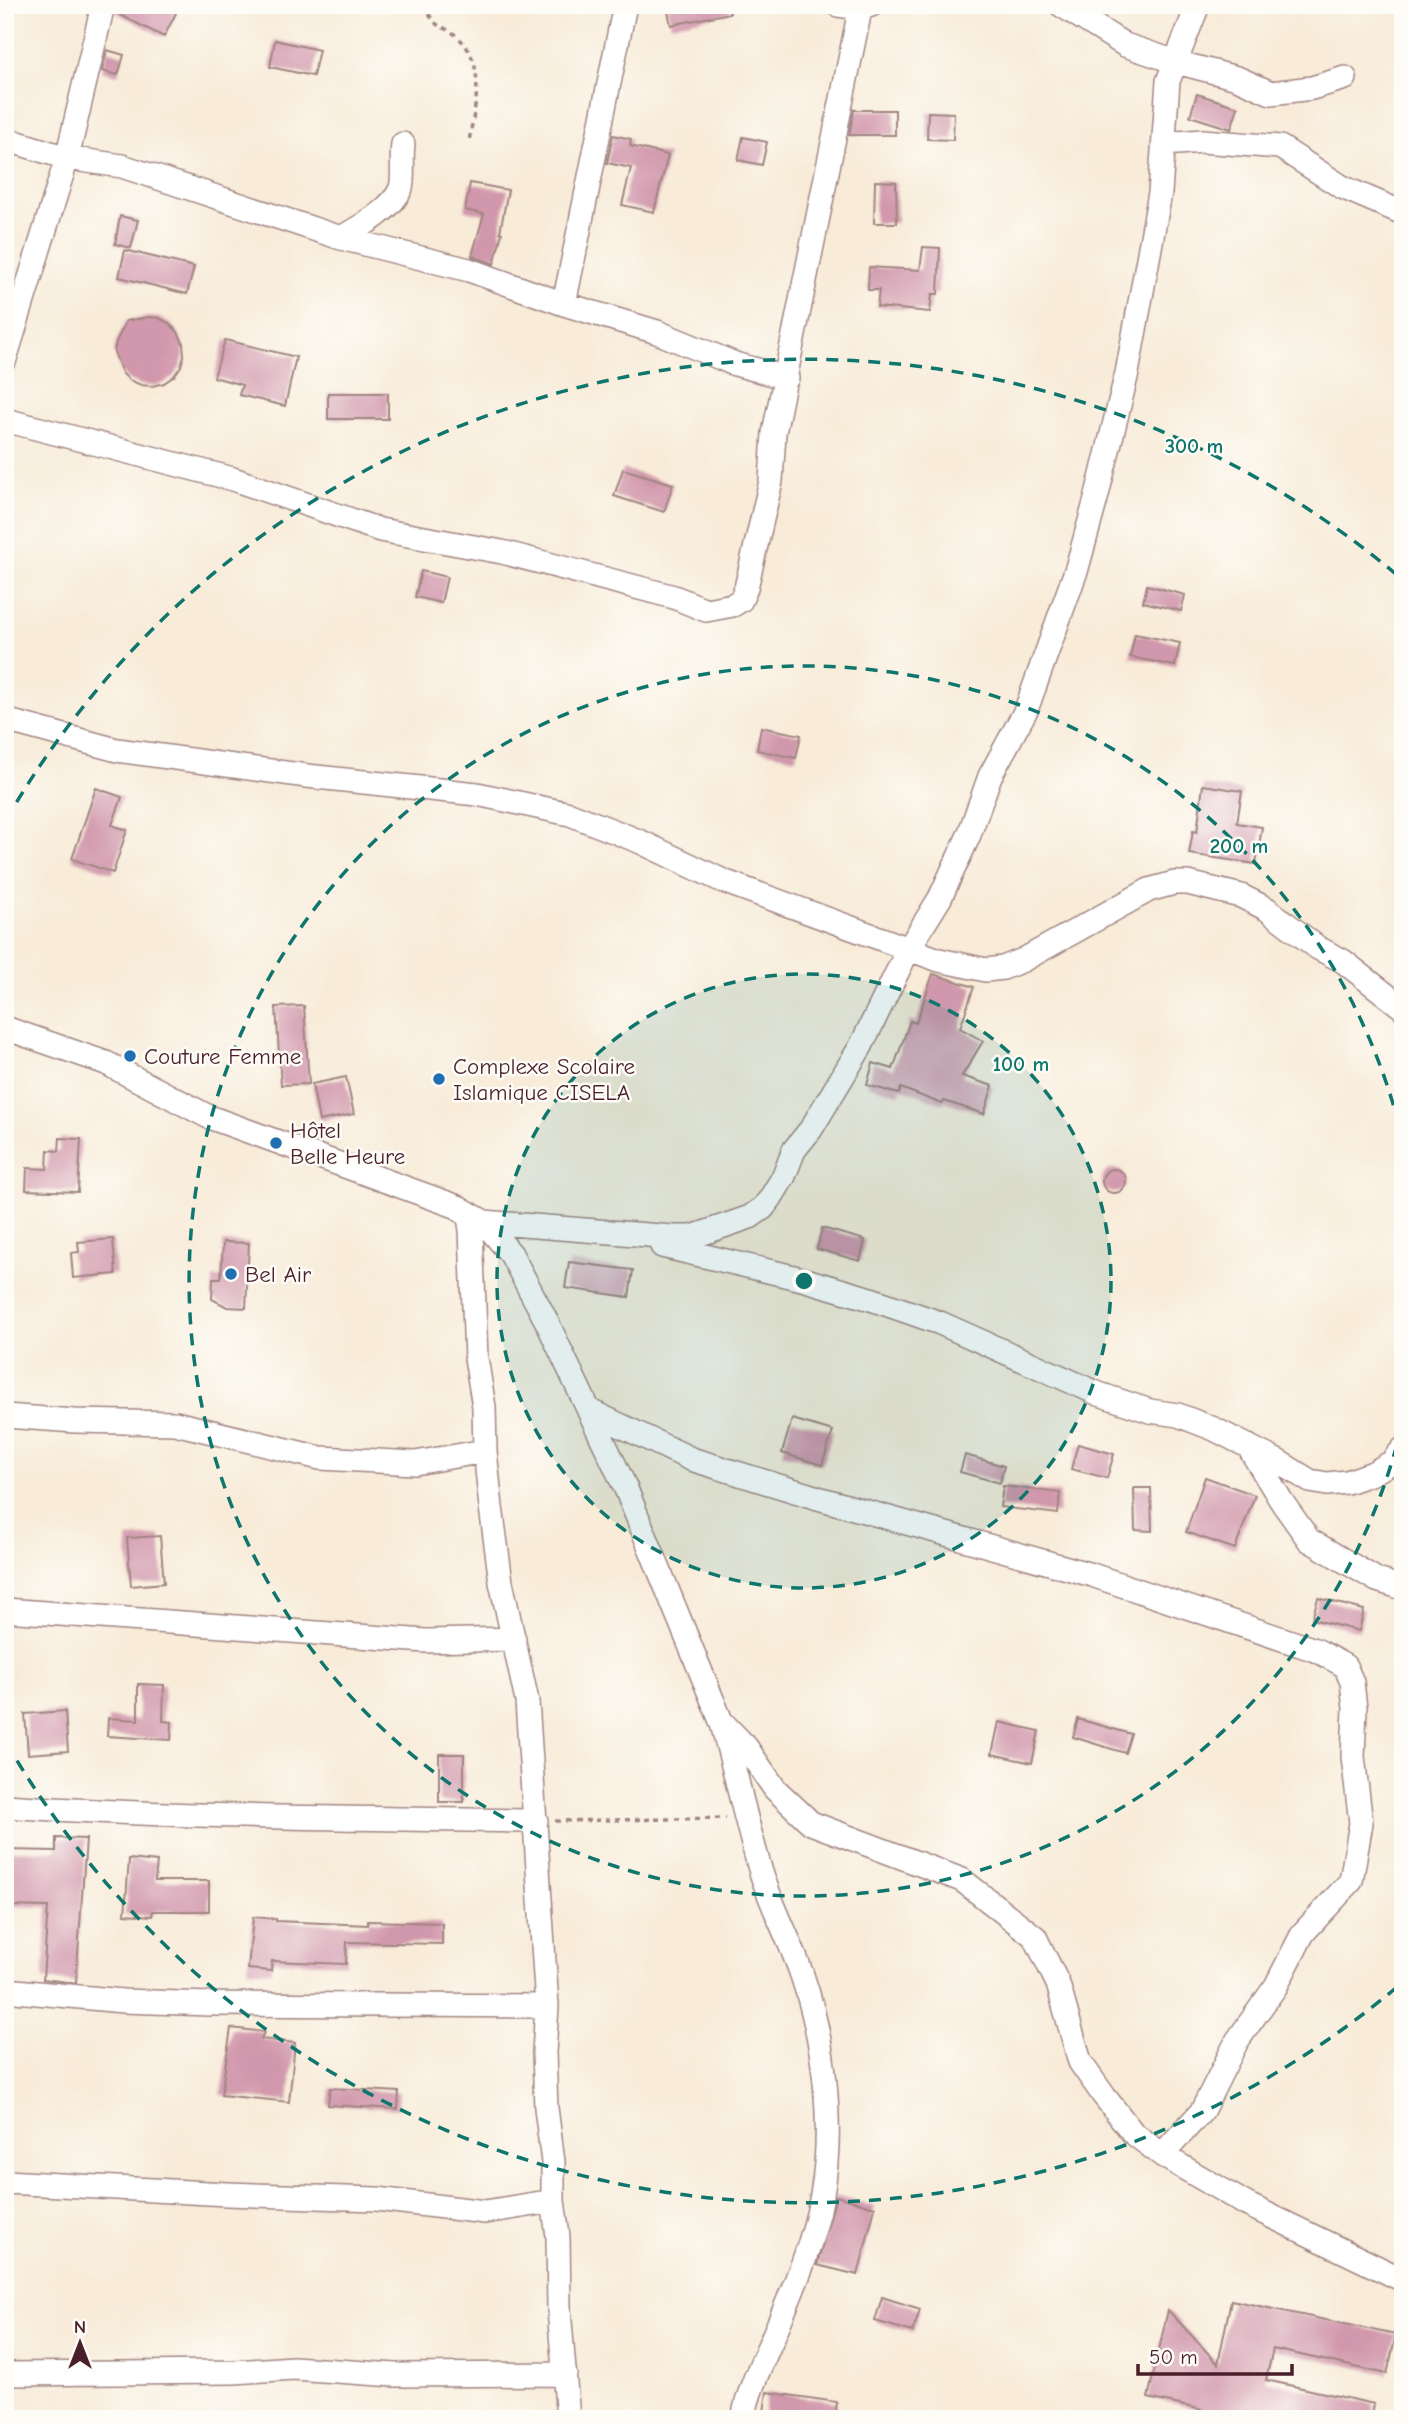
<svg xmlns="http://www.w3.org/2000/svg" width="1408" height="2424" font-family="'Comic Neue',sans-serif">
	<rect width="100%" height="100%" fill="#fdfcf7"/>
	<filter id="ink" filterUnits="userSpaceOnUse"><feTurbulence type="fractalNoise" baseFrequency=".0143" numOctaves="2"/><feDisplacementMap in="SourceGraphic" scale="14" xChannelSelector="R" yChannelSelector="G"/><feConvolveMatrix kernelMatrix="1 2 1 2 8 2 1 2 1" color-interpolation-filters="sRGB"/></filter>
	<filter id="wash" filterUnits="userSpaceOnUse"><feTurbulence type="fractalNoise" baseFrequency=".00686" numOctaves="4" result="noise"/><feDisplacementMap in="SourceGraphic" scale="28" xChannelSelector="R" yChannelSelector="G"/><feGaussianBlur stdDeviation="1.57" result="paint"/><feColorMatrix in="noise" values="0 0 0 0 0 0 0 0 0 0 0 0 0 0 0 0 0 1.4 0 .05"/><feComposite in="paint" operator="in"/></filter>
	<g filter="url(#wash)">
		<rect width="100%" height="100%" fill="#f8ebd8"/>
		<g id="blocks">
			<path fill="#d197ac" d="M117,5H160L176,13L164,37L116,13Z
				M678,5H729L730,13L671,25L667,7Z
				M275,40L319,50L313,76L270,67Z
				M107,50L124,55L118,75L102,71Z
				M1197,94L1238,107L1231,129L1190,116Z
				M854,110H895V135H849Z
				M928,112L954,113L953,140L927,139Z
				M613,135L631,139L630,146L668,155L654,212L622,205L631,168L607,163Z
				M743,137L767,142L762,165L738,160Z
				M875,181L896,182L897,223H874Z
				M470,183L508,190L500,232L502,233L494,264L472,256L484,214L465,210Z
				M120,216L138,220L131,248L115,244Z
				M923,247L940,248L938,294H932L930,312L877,307L879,290H868L869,267L920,270Z
				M125,250L194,267L187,294L119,277Z
				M149,317L159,318L169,323L178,332L183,343L184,355L181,366L174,376L164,383L152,386L141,385L129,380L122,373L114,352L116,342L126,321Z
				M225,340L296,357L285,406L239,395L242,385L214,377Z
				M328,393H388V419H328Z
				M623,469L673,484L664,512L614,496Z
				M421,571L447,577L441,603L415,597Z
				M1147,585L1185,595L1181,611L1143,602Z
				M1135,634L1180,643L1175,666L1130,657Z
				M761,727L801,735L796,758L757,750Z
				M1203,785L1242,791L1237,823L1262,827L1256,864L1189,854L1193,831L1197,832Z
				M96,788L122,797L112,825L127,830L113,873L72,859Z
				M933,974L974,987L960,1028L983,1041L962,1076L993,1086L984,1114L944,1101L942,1104L901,1088L899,1094L867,1085L873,1063L893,1069L910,1021L916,1023Z
				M304,1006L309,1084L281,1085L276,1007Z
				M346,1077L354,1114L319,1121L312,1084Z
				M60,1138L81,1139L78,1192L26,1190L27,1168L47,1169L48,1150L59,1151Z
				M1102 1181a12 12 0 1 1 24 0a12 12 0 1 1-24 0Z
				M822,1228L865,1240L860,1261L817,1249Z
				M113,1239L116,1274L73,1278L71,1253L79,1252L78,1242Z
				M223,1242L249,1243L246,1308L227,1307L212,1299L213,1278H221Z
				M569,1262L633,1270L629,1297L565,1288Z
				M792,1419L833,1431L822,1465L782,1453Z
				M1078,1444L1114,1454L1107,1478L1071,1469Z
				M965,1455L1004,1466L1000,1483L960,1472Z
				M1205,1477L1255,1495L1235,1549L1186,1532Z
				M1003,1486L1060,1493L1058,1514L1000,1507Z
				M1134,1488H1151L1152,1531L1135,1530Z
				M160,1536L164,1583L131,1586L127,1538Z
				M1318,1598L1364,1610L1359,1631L1312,1619Z
				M138,1684L164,1685L163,1721L172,1722L171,1740L107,1736L108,1718L138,1720Z
				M65,1711L68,1751L28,1754L25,1714Z
				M1078,1719L1131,1734L1125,1753L1073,1737Z
				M999,1722L1039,1731L1032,1763L992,1754Z
				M439,1754H464V1802H439Z
				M56,1838L86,1839L76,1983L43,1979L48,1907L5,1906L6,1850L56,1851Z
				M129,1859L157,1862L155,1881H209V1911H153L152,1916L125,1914Z
				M253,1917L276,1919V1921L368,1925V1921L442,1923V1944L347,1942L346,1964L272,1961L271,1971L248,1969Z
				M231,2028L264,2032L261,2039L295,2043L289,2102L221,2095Z
				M330,2088L399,2092L398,2109L328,2105Z
				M836,2196L875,2207L858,2275L817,2265Z
				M882,2297L920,2309L913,2332L875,2321Z
				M1231,2300L1396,2335L1387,2374L1273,2349L1266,2380L1374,2404L1371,2419H1227L1207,2414V2411L1148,2398L1168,2310L1218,2364Z
				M767,2392L837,2402L835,2419H763Z"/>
		</g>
	</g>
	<g filter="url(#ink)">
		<use href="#blocks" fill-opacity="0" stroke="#a18582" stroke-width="2"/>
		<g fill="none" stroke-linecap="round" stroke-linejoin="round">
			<g stroke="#a18582" stroke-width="26">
				<path id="minor" d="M838,5L861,8L871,5
					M1061,5L1125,45L1176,62L1237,78L1271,93L1312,88L1345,78
					M5,139L67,158L122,166L341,238L469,270L564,304L657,332L735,364L787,378
					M1165,144L1202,141L1280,147L1342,187L1403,213
					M341,238C360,227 393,209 401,188C404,178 401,157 403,144
					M564,304L625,5
					M5,359L67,158L103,5
					M5,420L233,479L380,530L502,552L674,597L706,610L733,605L741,600L746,588L771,481L774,433L861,5
					M5,720L117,750L307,776L477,794L570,814L641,842L723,881L939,960L986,970L1003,968L1023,960L1149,890L1174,883H1188L1241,896L1267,909L1318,948L1343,961L1403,1008
					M5,1028L106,1063L209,1117L458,1207L484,1222L511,1254L547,1322L626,1489L721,1721L746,1747L775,1789L811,1823L962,1880L1035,1937L1058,1984L1080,2062L1104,2096L1133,2133L1162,2155L1246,2204L1403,2280
					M459,1208L469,1217L471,1230L476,1358L484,1407L485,1451L491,1507L501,1582L527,1701L547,2006L544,2053L546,2108L553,2162V2201L558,2236L559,2309L568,2419
					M484,1222L673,1237H692L750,1217L763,1208L770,1199L784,1176L794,1150L811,1129L861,1046L909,948L940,898L969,835L990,776L1026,710L1077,568L1096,499L1127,373L1160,193L1168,81L1198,5
					M662,1246L802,1279L871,1299L940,1323L1099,1394L1150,1411L1178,1415L1214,1429L1279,1462L1310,1481L1327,1484L1347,1482L1373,1473L1392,1462L1403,1449
					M590,1411L691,1459L818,1498L1092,1575L1318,1651L1345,1666L1352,1682L1355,1708L1353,1757L1361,1823L1351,1881L1303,1933L1276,1986L1237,2041L1202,2111L1162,2155
					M5,1416L75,1421L175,1423L320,1458L415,1463L485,1451
					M1248,1446L1282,1502L1309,1540L1377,1580L1403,1588
					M5,1610L426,1641L514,1639
					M722,1724C736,1773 746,1823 761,1872C772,1907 790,1940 802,1975C825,2042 834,2125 822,2195C814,2241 794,2287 776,2330C764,2359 749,2387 743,2419
					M5,1806C182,1818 359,1818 536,1821
					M5,1990L123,2001L210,2004L547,2006
					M5,2182L227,2194L377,2199L485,2212L553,2201
					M5,2374L234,2372L293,2368L395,2375L565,2374"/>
			</g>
			<path stroke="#a18582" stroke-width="3.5" stroke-dasharray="5 5" stroke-linecap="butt" d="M425,5C437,34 441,21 459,38C488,67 474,107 469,142
				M555,1821L726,1818"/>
			<use href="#minor" stroke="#fff" stroke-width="23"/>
		</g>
	</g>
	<circle cx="804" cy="1281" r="307" fill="#0f766e" fill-opacity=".12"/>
	<g fill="none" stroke="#0f766e" stroke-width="3.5" stroke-dasharray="12 9">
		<circle cx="804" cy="1281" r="307"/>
		<path d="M1402 1425A615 615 0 1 1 1402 1137"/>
		<path d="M1397 1987A922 922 0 0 1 6 1742M6 820A922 922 0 0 1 1397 575"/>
	</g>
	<g fill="#1f6fb2" stroke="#fdfcf7" stroke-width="2.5">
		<circle cx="130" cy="1056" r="7"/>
		<circle cx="439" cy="1079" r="7"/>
		<circle cx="276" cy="1143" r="7"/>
		<circle cx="231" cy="1274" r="7"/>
	</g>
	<g text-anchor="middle" stroke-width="5" stroke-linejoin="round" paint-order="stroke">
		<g font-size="23" fill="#4a1f2b" stroke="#fdfcf7" text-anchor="start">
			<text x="144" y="1064">Couture Femme</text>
			<text x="453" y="1074">Complexe Scolaire<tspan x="453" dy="26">Islamique CISELA</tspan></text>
			<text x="290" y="1138">Hôtel<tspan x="290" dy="26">Belle Heure</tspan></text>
			<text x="245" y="1282">Bel Air</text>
		</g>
	</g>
	<circle cx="804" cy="1281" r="10" fill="#0f766e" stroke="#fdfcf7" stroke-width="3.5"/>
	<g font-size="21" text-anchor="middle" font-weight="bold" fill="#0f766e" stroke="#fdfcf7" stroke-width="5" stroke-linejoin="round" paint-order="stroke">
		<text x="1194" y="453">300 m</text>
		<text x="1239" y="853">200 m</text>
		<text x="1021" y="1071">100 m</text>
	</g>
	<rect width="1408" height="2424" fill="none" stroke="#fdfcf7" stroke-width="28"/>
	<g transform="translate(80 2343)" stroke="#fdfcf7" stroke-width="5" paint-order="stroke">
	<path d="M0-5L12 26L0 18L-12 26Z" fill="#4a1f2b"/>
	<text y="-10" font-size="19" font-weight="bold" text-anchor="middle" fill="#4a1f2b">N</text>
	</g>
	<path d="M1138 2364v10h154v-10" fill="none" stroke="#4a1f2b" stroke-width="3.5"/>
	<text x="1149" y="2364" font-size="21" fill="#4a1f2b" stroke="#fdfcf7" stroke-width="5" paint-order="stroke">50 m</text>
</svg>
